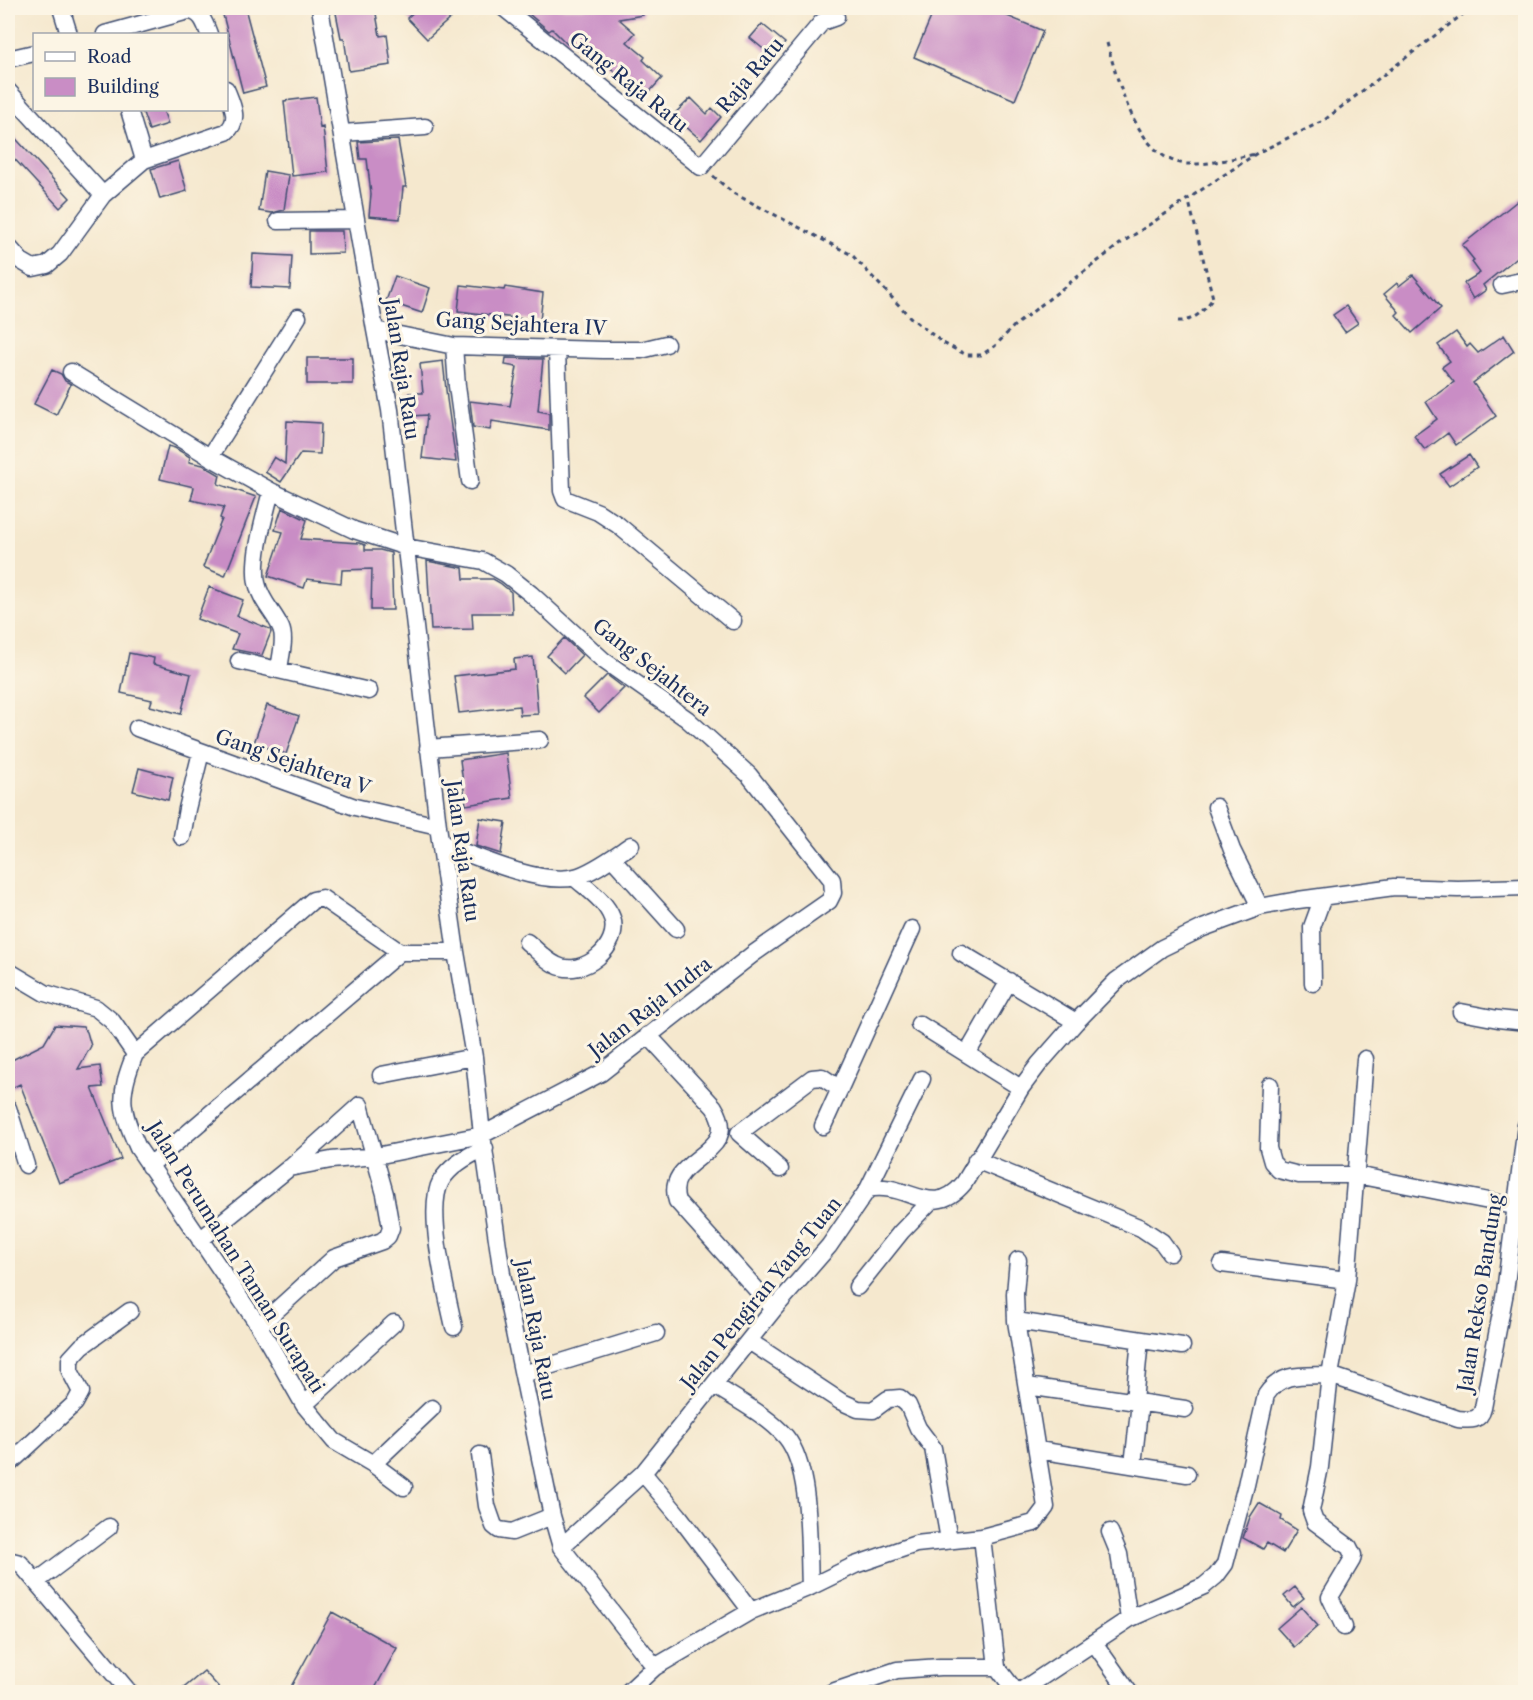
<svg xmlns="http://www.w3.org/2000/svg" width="1533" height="1700" font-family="'Libre Caslon Text',serif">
	<rect width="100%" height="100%" fill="#fcf5e5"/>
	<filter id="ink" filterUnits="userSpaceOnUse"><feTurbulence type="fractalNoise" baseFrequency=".0167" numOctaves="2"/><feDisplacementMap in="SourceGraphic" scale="12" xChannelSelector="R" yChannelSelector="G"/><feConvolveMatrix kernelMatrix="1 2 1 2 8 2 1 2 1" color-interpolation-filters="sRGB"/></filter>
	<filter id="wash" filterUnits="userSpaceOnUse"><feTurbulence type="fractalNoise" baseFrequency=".008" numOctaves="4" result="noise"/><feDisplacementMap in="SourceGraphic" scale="24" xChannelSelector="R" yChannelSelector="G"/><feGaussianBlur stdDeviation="1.35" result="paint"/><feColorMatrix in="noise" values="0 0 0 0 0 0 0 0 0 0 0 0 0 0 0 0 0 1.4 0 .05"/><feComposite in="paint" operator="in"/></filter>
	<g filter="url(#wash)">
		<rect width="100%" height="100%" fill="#f5e8ce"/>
		<g id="blocks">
			<path fill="#c98dc5" d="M234,8H245L266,87L243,93L222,11Z
				M335,8H375L380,36L387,35L391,65L349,71L344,38H341Z
				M418,8H462L427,39L407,18Z
				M522,8H643V15L619,19L635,33L627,42L645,57L643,60L662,78L644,98L604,62L600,66L570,41L567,44L552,29L549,31Z
				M935,8H988L1043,31L1015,100L914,57Z
				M762,24L785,43L773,57L750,38Z
				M316,97L320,128L323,127L328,172L292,176L284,101Z
				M691,98L707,114L712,108L721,117L701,140L685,126L683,129L671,117Z
				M142,110H163L168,124L149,130Z
				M8,130L70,198L60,208L8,152Z
				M398,140L406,187H403L400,219L369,216L371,194L367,159H360L358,142Z
				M178,161L187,191L160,199L151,169Z
				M265,171L289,175L284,210L272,213L259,211Z
				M1526,194V250L1483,285L1486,290L1473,299L1464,283L1480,273L1472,262L1474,260L1462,245Z
				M309,231H342L343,253L309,254Z
				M253,254L292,256L290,289L251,287Z
				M1413,275L1441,308L1412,333L1396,315L1399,312L1384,294L1397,283L1399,286Z
				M395,276L430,288L422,313L386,301Z
				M461,285L504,290L505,287L543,293L540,321L458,311Z
				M1346,306L1358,323L1345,332L1333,315Z
				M1456,332L1467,347L1470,344L1478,353L1504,335L1514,351L1473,383L1496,416L1456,445L1448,433L1425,450L1414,436L1437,419L1426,402L1454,382L1442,367L1450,361L1438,345Z
				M307,358H353V384H307Z
				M506,358L543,359L538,411L549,413V430L492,421L490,430L473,427L470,401L510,406L517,367L505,365Z
				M443,361L447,399L456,462L422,458L427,415L410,416L409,393H423L420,364Z
				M52,370L61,374L65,381L71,384L56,415L34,404Z
				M287,421L321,423L320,454L301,453L281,482L265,472L274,457L285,464Z
				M168,446L175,448L190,457L189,462L203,465L220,475L218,484L256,497L225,576L203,567L222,519L220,518L224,507L191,500L194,487L160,479Z
				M1469,455L1477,467L1449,486L1440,474Z
				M282,508L307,520L301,539L359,543L365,545V550H380L391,553L393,610H371L372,569L342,570L341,583L307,579L304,588L268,576L283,532L275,530Z
				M427,561L463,568L464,579H493L500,583L511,592L512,613H472L473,629L431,630Z
				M209,587L243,600L237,616L270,629L271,632L262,655L232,649L238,634L197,619Z
				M564,638L582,655L565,673L547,656Z
				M129,653L154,658L153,664L191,674L181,714L150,706L152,700L121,693Z
				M533,657L538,714L520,715L519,706L459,713L454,676L515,669L514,659Z
				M607,675L624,688L599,713L584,698Z
				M267,705L299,716L286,754L254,743Z
				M506,753L512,798L466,805L460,760Z
				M139,768L173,777L168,800L133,791Z
				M480,818L506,822L501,854L476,846Z
				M55,1025L83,1027L87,1032L91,1046L78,1069L100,1066L103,1087L92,1088L121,1159L59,1183L20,1084L8,1090V1062L44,1044Z
				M1259,1503L1282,1516L1281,1520L1297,1530L1283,1553L1267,1543L1263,1549L1243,1538L1250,1517Z
				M1295,1587L1304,1598L1293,1607L1284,1596Z
				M1301,1607L1318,1626L1294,1647L1277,1628Z
				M332,1612L397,1648L373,1692H288Z
				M204,1671L223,1692H179Z"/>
		</g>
	</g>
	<g filter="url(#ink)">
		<use href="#blocks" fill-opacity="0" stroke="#3c4b6f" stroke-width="1.5"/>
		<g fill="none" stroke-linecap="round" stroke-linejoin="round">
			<g stroke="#3c4b6f" stroke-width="19">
				<path id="minor" d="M61,8L69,34
					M320,8L375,330L390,410L438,826L456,952L474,1057L482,1135L502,1274L552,1516L561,1547L655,1667
					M504,8L701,167L822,22L836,17
					M105,34L188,11C201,11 205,23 209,34
					M8,59L34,53
					M8,91L103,195
					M343,133L425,127
					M144,160L226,132C241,121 232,104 226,89
					M278,221L356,220
					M8,246L21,261L33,268L47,265L60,254L103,195L144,160L129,110
					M1502,285L1526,280
					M375,330L454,346L603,350H641L666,344
					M454,346L457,386L470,481
					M557,350L562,491L565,499L598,512L618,525L733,621
					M71,372L210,457L271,491L354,530L406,547L483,561L506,574L531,594L603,660L687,719L749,775L832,880L833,893L829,901L753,954L601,1073L482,1135L376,1156L331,1160L289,1168L200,1240
					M210,457L298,317
					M271,491C265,516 252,557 257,583C261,602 274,612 281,628C286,640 280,658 279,670
					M239,661L369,691
					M137,728L355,807L438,826
					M428,748L540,740
					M1216,807L1232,850L1260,907
					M182,837L187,809L201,752
					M441,843C474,856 541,886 575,877C592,873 616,855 631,845
					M612,858L676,929
					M527,942C536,949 545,960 556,965C582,979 622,946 612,918C606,901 587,889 574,877
					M961,953L1076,1022
					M8,971L45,993L96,1008L112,1021L135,1054C118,1096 120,1108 138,1148L259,1326L304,1405L334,1441L373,1464L404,1487
					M1313,983L1312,927L1323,897
					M1461,1012L1498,1019L1526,1022
					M919,1024L1021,1088
					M648,1035L714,1107C745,1156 662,1156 677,1201L774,1309
					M135,1054L313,900L322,898L400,952H456
					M967,1054L1009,981
					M381,1075L474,1057
					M1270,1085L1268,1148L1272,1162L1279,1170L1299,1175H1356L1514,1206
					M8,1108L26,1165
					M823,1126L912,929
					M976,1160L1141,1228L1162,1242L1170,1253
					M149,1166L400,952
					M780,1169L739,1133L812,1078L822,1077L840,1089
					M868,1189L922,1079
					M1222,1264L1347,1280
					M857,1287L901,1232L931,1201
					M1016,1321L1182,1346
					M259,1326L334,1258L382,1241L388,1236L391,1228L385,1194L360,1105L291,1167
					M454,1327C447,1295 425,1209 441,1181C450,1166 469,1155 485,1148
					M749,1341L840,1401L858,1409L873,1410L888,1399L900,1398L908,1405L918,1428L933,1448L949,1540
					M523,1374L656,1333
					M714,1385C738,1401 767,1415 786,1437C812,1469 808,1546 810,1587
					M1027,1386L1185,1409
					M1134,1401L1140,1340
					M304,1405L394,1323
					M1038,1450L1187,1474
					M480,1455L487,1506L494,1526L499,1530L512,1532L552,1516
					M373,1464L432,1408
					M8,1465L75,1403L81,1392L70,1371V1359L82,1346L130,1311
					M1133,1465L1140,1402
					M643,1473L679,1516L751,1611
					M1110,1532L1119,1554L1129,1619
					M982,1537L997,1667L1016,1692
					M561,1547L643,1473L774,1309L829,1246L868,1189C906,1180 932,1222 964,1183L1021,1088L1039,1064L1076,1022L1116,981L1162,948L1203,928L1260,907L1298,900L1394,887L1458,889L1526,887
					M8,1560L20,1563L129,1692
					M37,1581L109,1527
					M1344,1627L1330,1597L1352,1560L1353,1555L1349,1547L1315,1522L1311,1511L1320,1467L1330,1375L1458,1419C1469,1420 1480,1422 1483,1408L1505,1292L1526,1125
					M1095,1644L1129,1692
					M628,1692L655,1667L751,1611L810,1587L855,1565L916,1544L982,1537L1034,1523L1046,1507L1016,1321L1015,1294L1018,1260
					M832,1692L897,1670L940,1667H997
					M1019,1692L1129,1619L1204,1586L1216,1576L1225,1564L1246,1485L1266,1395C1282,1371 1303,1376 1330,1375L1347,1280L1365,1059"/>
			</g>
			<path stroke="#3c4b6f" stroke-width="3" stroke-dasharray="4.5 4.5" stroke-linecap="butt" d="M1107,43C1118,82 1138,161 1187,164C1210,165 1233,158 1256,154
				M713,176L733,193L852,255L910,317L943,343L967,355H981L995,346L1014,326L1120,244L1257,153L1323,121L1471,8
				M1178,321C1193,322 1205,310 1213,298L1188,198"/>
			<use href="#minor" stroke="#fff" stroke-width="16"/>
		</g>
	</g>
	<g text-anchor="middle" stroke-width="6" stroke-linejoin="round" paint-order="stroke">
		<g font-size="20" fill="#1b2f5e" stroke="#fcf5e5">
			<text transform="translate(750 75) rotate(-50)" y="7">Raja Ratu</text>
			<text transform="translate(629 82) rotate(39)" y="7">Gang Raja Ratu</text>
			<text transform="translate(521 324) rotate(3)" y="7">Gang Sejahtera IV</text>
			<text transform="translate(402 369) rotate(81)" y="7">Jalan Raja Ratu</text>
			<text transform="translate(652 667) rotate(38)" y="7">Gang Sejahtera</text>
			<text transform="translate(293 762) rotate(19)" y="7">Gang Sejahtera V</text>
			<text transform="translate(463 851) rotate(82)" y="7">Jalan Raja Ratu</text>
			<text transform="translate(650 1007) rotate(-38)" y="7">Jalan Raja Indra</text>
			<text transform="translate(236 1257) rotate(58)" y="7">Jalan Perumahan Taman Surapati</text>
			<text transform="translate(761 1293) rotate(-51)" y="7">Jalan Pengiran Yang Tuan</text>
			<text transform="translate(1480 1293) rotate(-81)" y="7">Jalan Rekso Bandung</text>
			<text transform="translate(536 1330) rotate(79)" y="7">Jalan Raja Ratu</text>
		</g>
	</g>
	<rect width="1533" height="1700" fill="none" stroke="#fcf5e5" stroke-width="30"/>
	<rect x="33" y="33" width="195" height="78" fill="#fcf5e5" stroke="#a2a6af" stroke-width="1.5"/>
	<rect x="45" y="52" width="30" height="9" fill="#ffffff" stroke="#a2a6af" stroke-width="1.5"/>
	<text x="87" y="63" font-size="18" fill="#1b2f5e">Road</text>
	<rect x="45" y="78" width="30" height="18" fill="#c98dc5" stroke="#a2a6af" stroke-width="1.5"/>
	<text x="87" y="93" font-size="18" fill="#1b2f5e">Building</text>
</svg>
